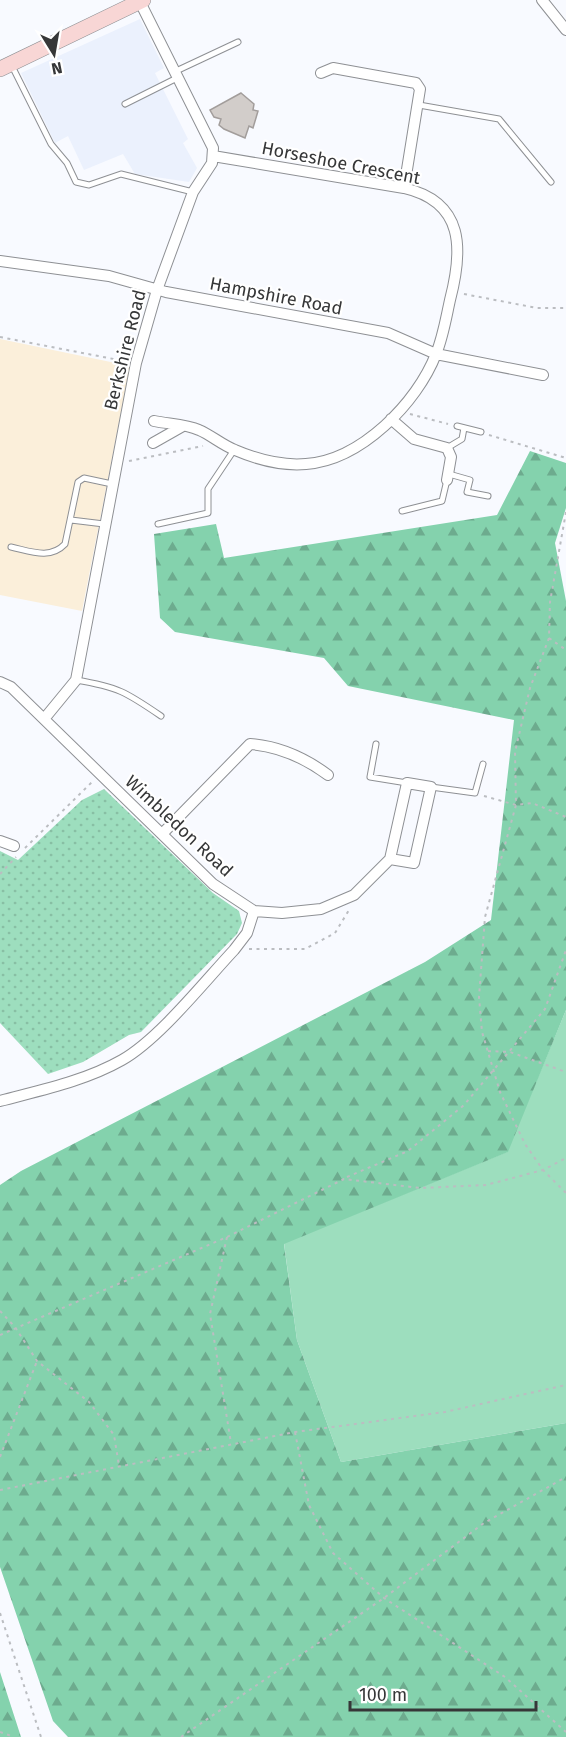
<svg xmlns="http://www.w3.org/2000/svg" width="566" height="1737" font-family="'Fira Sans',sans-serif">
	<defs>
		<pattern id="forest-firs" width="22" height="20" patternUnits="userSpaceOnUse" patternTransform="scale(1.5)"><rect width="22" height="20" fill="#84d2ad"/><path d="M5 1l3.5 6h-7zM16 11l3.5 6h-7z" fill="#6dab8e"/></pattern>
		<pattern id="park-dots" width="8" height="8" patternUnits="userSpaceOnUse" patternTransform="scale(1.5)"><rect width="8" height="8" fill="#9ddebe"/><path d="M2 2h.1M6 6h.1" fill="none" stroke="#88bfa4" stroke-width="1.8" stroke-linecap="round"/></pattern>
	</defs>
	<rect width="100%" height="100%" fill="#f8faff"/>
	<path fill="#ebf1fd" d="M140,19L164,68L155,73L188,139L183,143L197,168L189,182L135,174L123,154L84,170L68,136L55,143L21,73Z"/>
	<path fill="#fbefda" d="M0,339L130,366L82,611L0,595Z"/>
	<path fill="#9ddebe" d="M566,1010V1423L341,1462L297,1340L284,1243L507,1152Z"/>
	<path fill="url(#forest-firs)" d="M530,451L566,463V508L555,543L566,601V1010L508,1152L284,1244L297,1340L341,1462L566,1423V1737H68L53,1721L0,1567V1185L21,1171L425,962L491,920L514,720L348,686L324,658L175,632L160,618L154,534L216,524L224,558L497,515Z
		M0,1672L21,1737H0Z"/>
	<path fill="url(#park-dots)" d="M104,789L213,893L239,911L242,923L237,934L141,1032L129,1035L83,1062L48,1074L0,1023V851L18,860L82,800Z"/>
	<path fill="#d2cdca" stroke="#a29d9b" stroke-width="1.5" d="M241,93L254,104L253,110L258,111L253,128L249,126L245,138L224,129L219,125L221,119L214,117L210,110Z"/>
	<g fill="none" stroke-linecap="round" stroke-linejoin="round">
		<g stroke="#8e9094" stroke-width="7">
			<path id="lane" d="M11,64L51,144L67,163L76,182L89,185L121,174L193,192
				M174,72L238,42
				M125,104L177,78
				M419,105L499,119L551,182
				M457,426L481,432
				M447,448L462,439L464,428
				M449,474L470,480L467,492L488,496
				M402,511L442,501L447,480
				M71,520L104,524
				M158,524L208,513V489L234,450
				M11,547C30,551 50,560 65,544L78,482L84,478L112,484
				M76,680C118,687 126,692 161,716
				M376,744L370,777L407,783
				M431,787L475,793L483,764"/>
		</g>
		<g stroke="#8e9094" stroke-width="12">
			<path id="street" d="M542,0L566,30
				M321,73L333,68L416,83L420,89L404,188
				M0,261L109,276L166,292L388,333L436,354L543,375
				M391,419L414,439L447,448L451,457L447,480
				M154,421C168,424 186,424 199,430C211,435 222,445 235,450C256,459 283,466 306,464C361,460 417,403 436,354C443,337 446,318 450,300C463,250 465,202 404,188L213,156
				M153,443L183,426
				M0,682L11,687L213,884L254,911L247,933L234,950C204,982 159,1039 122,1060C85,1081 41,1090 0,1101
				M44,719L76,680L136,363L157,290L193,192L212,163L213,148L140,2
				M163,833L250,744C278,746 305,758 328,775
				M0,841L14,846
				M254,911L282,913L321,909L354,895L390,859L407,783L431,787L414,863L390,859"/>
		</g>
		<g stroke="#8e9094" stroke-width="16">
			<path id="secondary" d="M0,69L143,0"/>
		</g>
		<path stroke="#bbbdc1" stroke-width="2" stroke-dasharray="3 4.5" stroke-linecap="butt" d="M464,294L537,308H566
			M0,337L124,361
			M410,414L448,424
			M489,435L566,458
			M129,461L203,446
			M566,512L550,602L549,638L530,688L515,752L516,805L485,917L479,997L482,1032L500,1092L525,1144L543,1170L566,1193
			M549,638L566,650
			M484,796L516,805L532,803L566,817
			M25,848L92,782
			M0,874L16,857
			M249,949H305L335,933L349,910
			M488,1051L510,1052L566,1072
			M347,1177L408,1151L464,1105L545,1009L566,950
			M227,1237L210,1314L231,1443
			M0,1311L15,1327L37,1361L89,1402L114,1435L119,1466
			M0,1335L227,1237L344,1179L420,1188L486,1185L543,1170L566,1158
			M295,1432L309,1505L333,1553L384,1598L505,1677L566,1732
			M0,1457L37,1361
			M0,1490L295,1432L445,1412L566,1385
			M0,1613L41,1737
			M0,1732L14,1737
			M181,1737L384,1598L484,1523L566,1477"/>
		<use href="#lane" stroke="#fff" stroke-width="5"/>
		<use href="#street" stroke="#fff" stroke-width="10"/>
		<use href="#secondary" stroke="#f8d6d5" stroke-width="15"/>
	</g>
	<g text-anchor="middle" stroke-width="4.5" stroke-linejoin="round" paint-order="stroke">
		<g font-size="18" fill="#363738" stroke="#fff">
			<text transform="translate(341 163) rotate(11)" y="6">Horseshoe Crescent</text>
			<text transform="translate(276 296) rotate(11)" y="6">Hampshire Road</text>
			<text transform="translate(125 350) rotate(-76)" y="6">Berkshire Road</text>
			<text transform="translate(179 826) rotate(43)" y="6">Wimbledon Road</text>
		</g>
	</g>
	<g transform="translate(54 54) rotate(169)" stroke="#ffffff" stroke-width="4.5" paint-order="stroke">
	<path d="M0-4.5L10 22L0 15L-10 22Z" fill="#363738"/>
	<text y="-9" font-size="16" font-weight="bold" text-anchor="middle" fill="#363738">N</text>
	</g>
	<path d="M350 1701v9h186v-9" fill="none" stroke="#363738" stroke-width="3"/>
	<text x="359" y="1701" font-size="18" fill="#363738" stroke="#ffffff" stroke-width="4.5" paint-order="stroke">100 m</text>
</svg>
